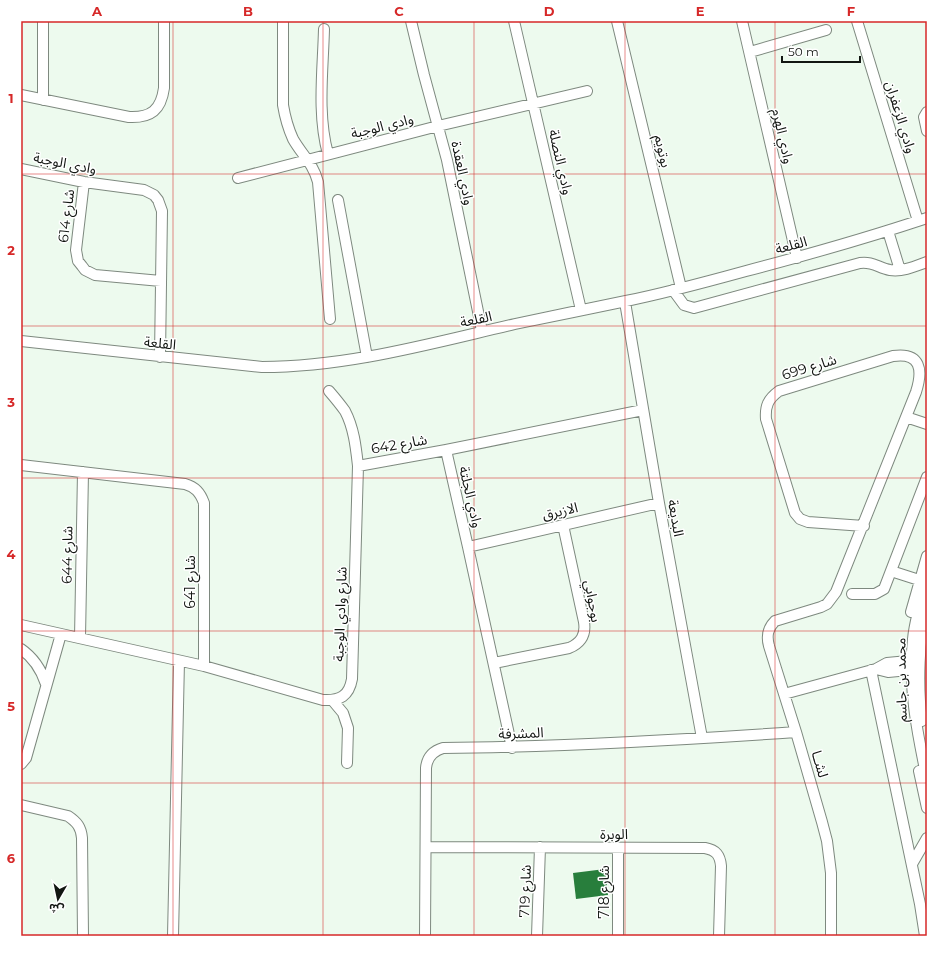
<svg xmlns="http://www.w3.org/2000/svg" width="948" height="957" font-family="Montserrat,'Noto Sans Arabic',sans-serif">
	<rect width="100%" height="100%" fill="#edfaee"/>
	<path fill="#287e3c" d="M605,869L608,895L576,899L573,873Z"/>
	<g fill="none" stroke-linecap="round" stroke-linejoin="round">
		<g stroke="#7e897f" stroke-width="12">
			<path id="minor" d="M283,21V105C285,117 288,128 293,139C302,155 313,163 318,182L330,319
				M411,21L424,75L447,160L482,331
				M514,21L581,310
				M617,21L681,288
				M742,21L797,258
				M857,21L918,221
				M324,29C323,70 317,114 328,154
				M750,52L826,30
				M21,95L129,117C151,118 161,110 164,88V21
				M43,100V21
				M927,112L924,117L927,131
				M21,169L84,182L144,190L154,195L158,200L162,211L160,357
				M238,178L438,126L587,91
				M84,182L76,250L78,261L82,266L85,270L95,275L161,281
				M338,200L367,357
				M888,231L900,270
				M673,290L684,305L694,308L860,263C872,261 879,268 890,270C903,272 916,266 927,262
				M625,302L659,503L702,738
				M21,341L262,367C348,367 432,343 515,324C552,316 589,309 626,301C666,293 706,282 746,271C807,255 867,238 927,218
				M906,417L927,424
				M446,450L468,547L512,748
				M21,465L185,484C195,487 200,492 204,503V666
				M358,466L446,450L643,410
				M468,547L659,503
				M891,571L919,580
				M927,582C921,600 915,619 913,639C908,687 917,732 927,779
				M852,594H875L884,589L927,477
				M911,612L927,556
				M21,625L204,666L323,700C340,701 349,696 352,679L358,466C356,448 354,428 345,411C340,404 335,398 329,391
				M80,638L83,472
				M21,649C34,658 41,669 46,684
				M494,663L569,648C581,643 586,635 584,622L563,525
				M876,669L888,672L919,669
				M871,670L920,904L925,936
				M784,694L876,669L887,663L919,660
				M333,701L343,713L348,728L347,763
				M922,721C917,685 919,639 927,604
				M21,764L26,758L61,634
				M919,771L927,808
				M21,805L68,816C77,822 81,827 82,838L83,936
				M426,847L705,848C716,850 720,855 721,866L719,936
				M912,864L927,838
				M173,936L179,661
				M425,936L426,768C427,757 433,751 443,748C561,747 679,740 796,732
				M537,936L540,847
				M618,936V848
				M831,936V873L827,841L822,822L796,732L769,646C766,635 768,628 775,621L821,607L827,604L836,592L916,392C923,370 921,352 893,356L779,391C768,399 765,406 766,419L795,513L800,519L808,522L864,526"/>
		</g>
		<use href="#minor" stroke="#fff" stroke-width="10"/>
	</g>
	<path fill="none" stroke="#d62828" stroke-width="1" stroke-opacity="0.55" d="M173,21V936M323,21V936M474,21V936M625,21V936M775,21V936M21,174H927M21,326H927M21,478H927M21,631H927M21,783H927"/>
	<g text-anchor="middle" stroke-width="3" stroke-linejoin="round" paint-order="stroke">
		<g font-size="14" fill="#121612" stroke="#fff">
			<text transform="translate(901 117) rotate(73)" y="5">وادي الزعفران</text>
			<text transform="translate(382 126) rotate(-14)" y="5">وادي الوجبة</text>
			<text transform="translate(783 136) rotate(77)" y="5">وادي الهرم</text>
			<text transform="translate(663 151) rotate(77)" y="5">بوتويم</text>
			<text transform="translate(561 162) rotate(77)" y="5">وادي النصلة</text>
			<text transform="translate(65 163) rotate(11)" y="5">وادي الوجبة</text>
			<text transform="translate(463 173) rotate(78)" y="5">وادي العقدة</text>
			<text transform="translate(66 216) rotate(-83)" y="5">شارع 614</text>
			<text transform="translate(791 245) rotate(-15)" y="5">القلعة</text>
			<text transform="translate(476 319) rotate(-12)" y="5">القلعة</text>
			<text transform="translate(160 343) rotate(6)" y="5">القلعة</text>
			<text transform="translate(809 367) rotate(-17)" y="5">شارع 699</text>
			<text transform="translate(399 444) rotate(-10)" y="5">شارع 642</text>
			<text transform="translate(471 497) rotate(77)" y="5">وادي الجلتة</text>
			<text transform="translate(560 511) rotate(-13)" y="5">الازيرق</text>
			<text transform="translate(676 518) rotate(80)" y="5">البديعة</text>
			<text transform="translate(67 555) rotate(-89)" y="5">شارع 644</text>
			<text transform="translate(190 582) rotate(-90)" y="5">شارع 641</text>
			<text transform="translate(593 601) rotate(80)" y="5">بوجوابي</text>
			<text transform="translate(340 614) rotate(-88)" y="5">شارع وادي الوجبة</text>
			<text transform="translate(901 680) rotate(-91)" y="5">محمد بن جاسم</text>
			<text transform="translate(521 733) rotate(-2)" y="5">المشرفة</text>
			<text transform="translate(820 764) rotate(74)" y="5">لشــا</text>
			<text x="614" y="839">الوبرة</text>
			<text transform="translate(525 891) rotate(-88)" y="5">شارع 719</text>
			<text transform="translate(604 892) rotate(-90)" y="5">شارع 718</text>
		</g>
	</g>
	<rect width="948" height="957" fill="none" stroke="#ffffff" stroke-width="44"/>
	<g transform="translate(58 899) rotate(189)" stroke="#ffffff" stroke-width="3" paint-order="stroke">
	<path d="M0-3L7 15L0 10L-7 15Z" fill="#121612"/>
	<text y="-6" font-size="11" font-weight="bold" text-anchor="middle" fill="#121612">ش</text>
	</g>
	<path d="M782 56v6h78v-6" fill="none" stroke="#121612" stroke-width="2"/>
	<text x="788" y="56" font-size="12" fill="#121612" stroke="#ffffff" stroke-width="3" paint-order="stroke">50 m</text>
	<rect x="22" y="22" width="904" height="913" fill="none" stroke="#d62828" stroke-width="1.5"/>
	<g font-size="13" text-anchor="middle" font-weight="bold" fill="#d62828">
		<text x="97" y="16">A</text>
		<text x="248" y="16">B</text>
		<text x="399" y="16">C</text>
		<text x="549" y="16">D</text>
		<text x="700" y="16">E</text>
		<text x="851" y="16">F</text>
		<text x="11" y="103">1</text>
		<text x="11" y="255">2</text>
		<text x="11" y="407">3</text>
		<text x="11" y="559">4</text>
		<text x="11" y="711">5</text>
		<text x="11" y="863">6</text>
	</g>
</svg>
